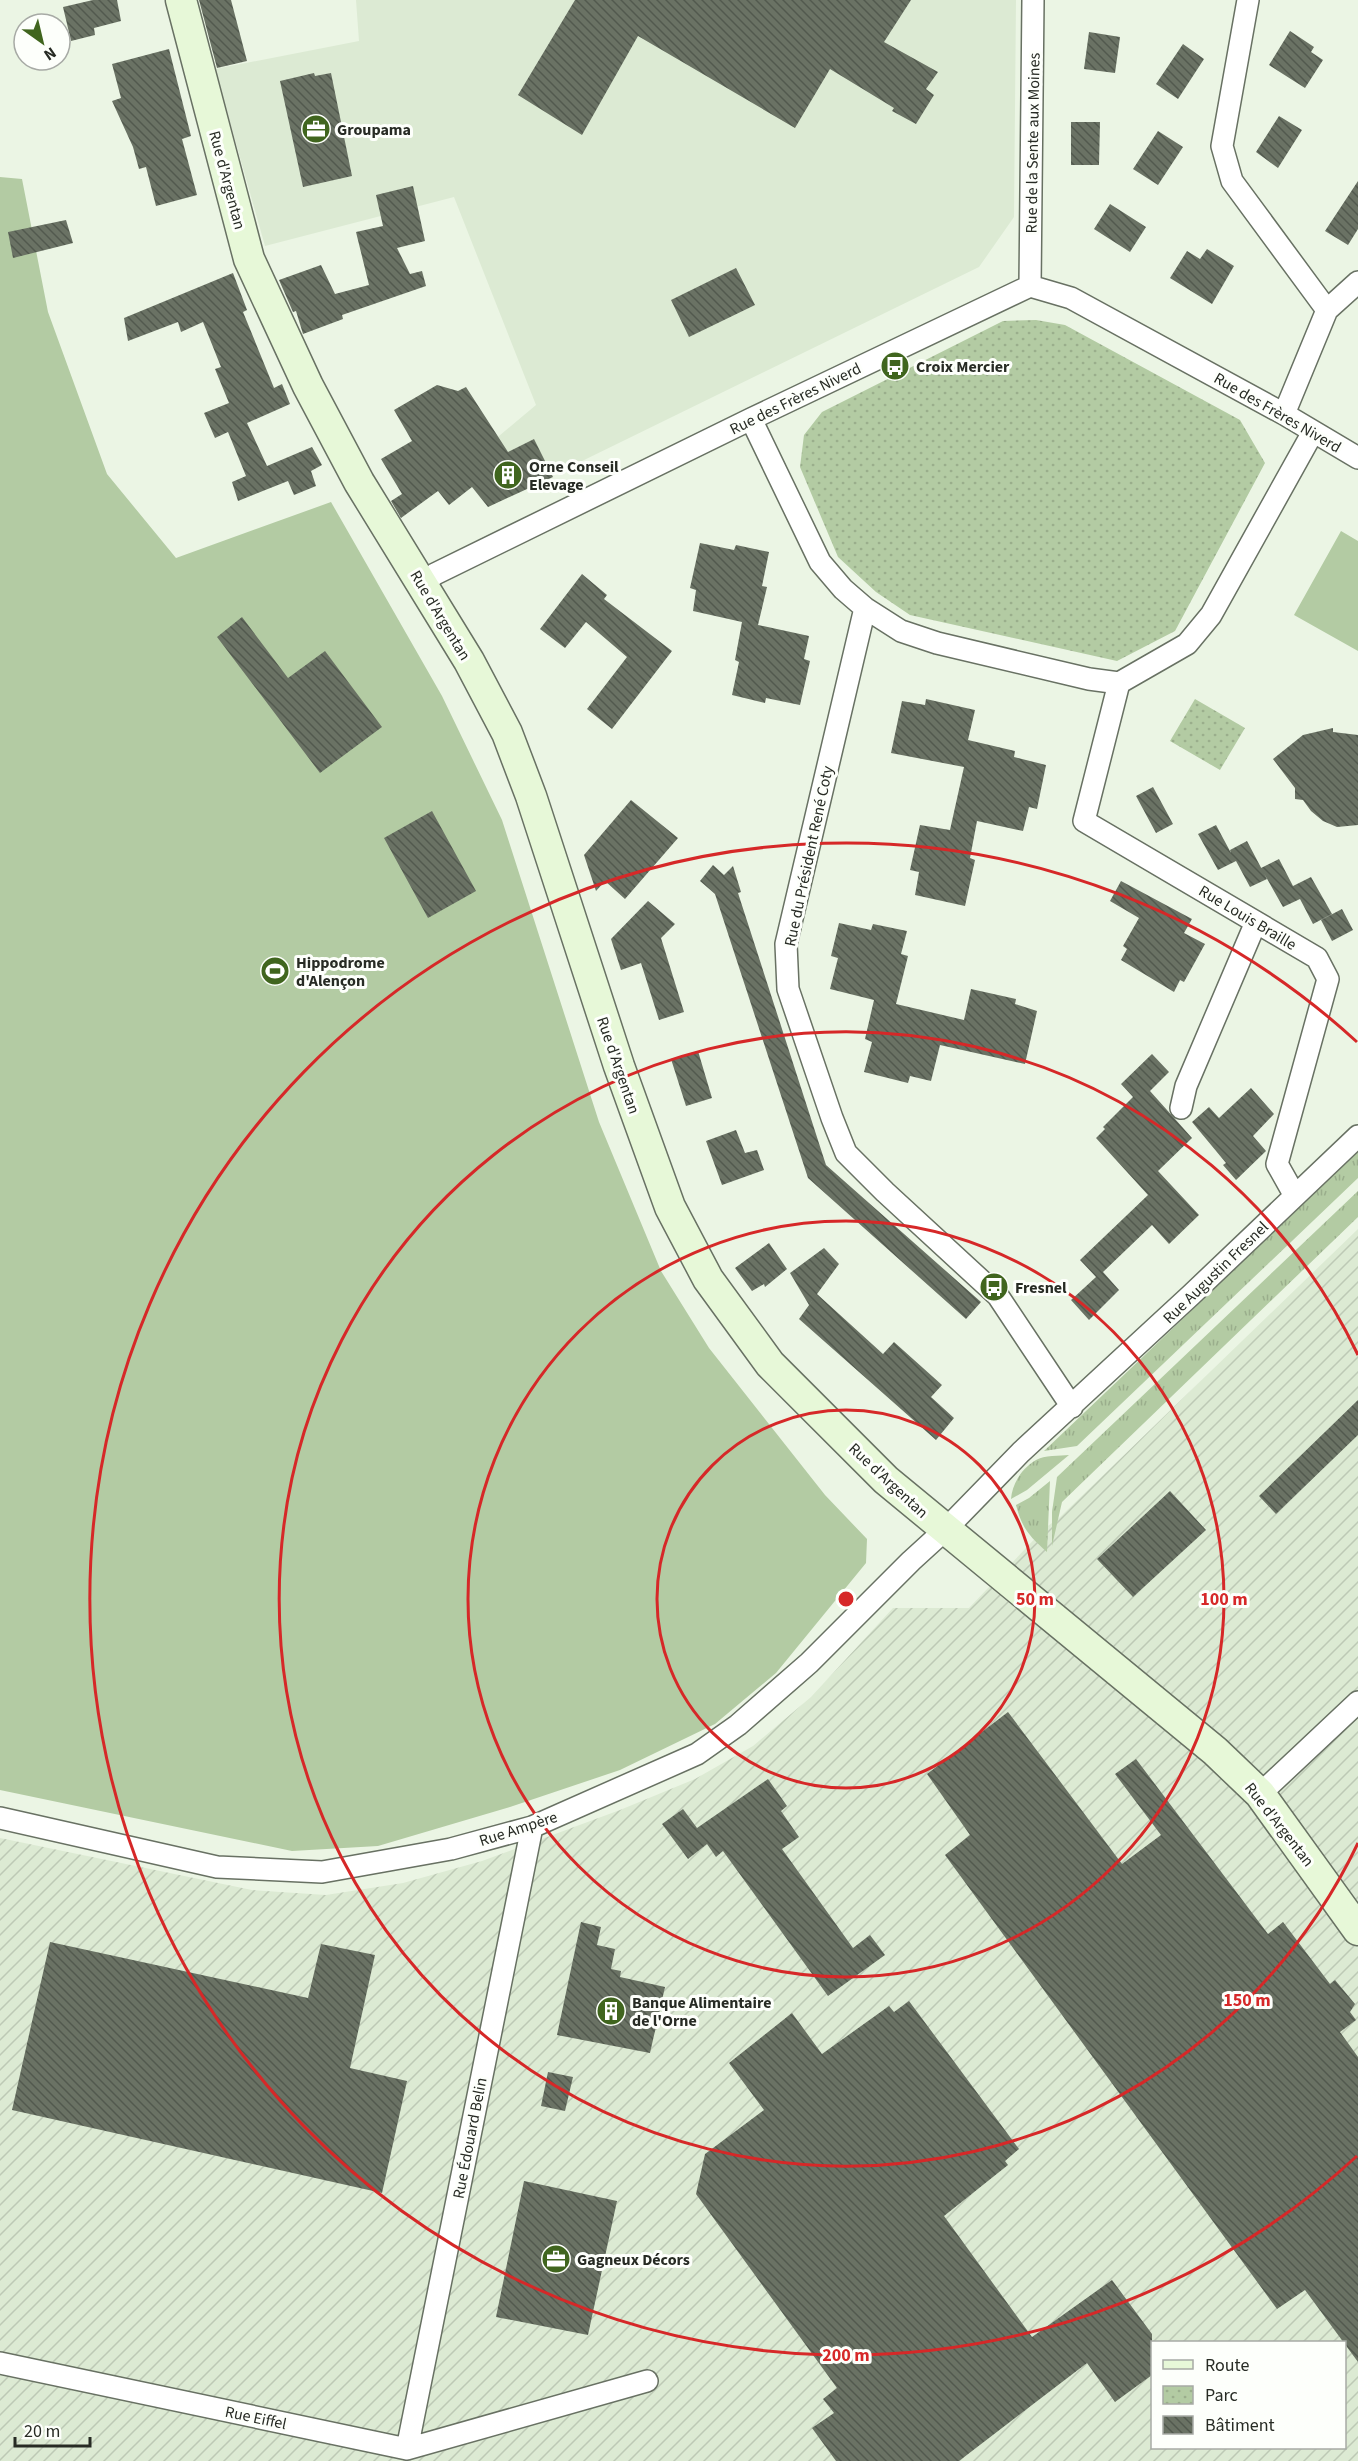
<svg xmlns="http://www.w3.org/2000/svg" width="1358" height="2461" font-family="'Source Sans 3',sans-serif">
	<defs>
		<pattern id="industrial-furrows" width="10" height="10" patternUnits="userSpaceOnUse" patternTransform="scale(1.5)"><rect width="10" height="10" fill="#dcead3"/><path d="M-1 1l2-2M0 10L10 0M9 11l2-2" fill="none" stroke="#bdc9b5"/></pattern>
		<pattern id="grass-tufts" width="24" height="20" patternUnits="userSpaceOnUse" patternTransform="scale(1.5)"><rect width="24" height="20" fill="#b3cba3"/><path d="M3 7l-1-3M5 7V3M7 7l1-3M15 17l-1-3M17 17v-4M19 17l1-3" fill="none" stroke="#9aae8c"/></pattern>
		<pattern id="park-dots" width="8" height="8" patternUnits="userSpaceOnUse" patternTransform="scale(1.5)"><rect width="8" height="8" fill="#b3cba3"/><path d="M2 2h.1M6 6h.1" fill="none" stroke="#9aae8c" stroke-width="1.8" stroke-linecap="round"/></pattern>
		<pattern id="building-back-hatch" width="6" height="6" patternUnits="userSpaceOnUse" patternTransform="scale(1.5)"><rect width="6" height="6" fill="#6a7264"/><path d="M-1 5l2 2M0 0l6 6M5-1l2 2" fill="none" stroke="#52594e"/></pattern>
	</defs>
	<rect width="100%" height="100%" fill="#ebf5e4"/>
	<path fill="#dcead3" d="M356,0H1016L1014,217L979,267L488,507L462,467L536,405L454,197L265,246L215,69L359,41Z"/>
	<path fill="url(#industrial-furrows)" fill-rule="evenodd" d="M1358,1229V2461H0V1838L252,1890L326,1895L403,1883L482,1861L620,1810L695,1779L753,1746L811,1697L893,1608H969L1045,1528L1059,1518ZM1152,2342H1344V2448H1152Z"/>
	<path fill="url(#grass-tufts)" d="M1358,1152V1178L1077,1446L1044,1451Z
		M1358,1191V1217L1062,1502L1052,1546V1512L1057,1477Z
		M1069,1455L1027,1490L1011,1499C1012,1484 1022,1468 1036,1460C1044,1455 1060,1456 1069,1455Z
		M1050,1481L1047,1552C1029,1536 1022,1528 1016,1505L1029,1498Z"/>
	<path fill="url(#park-dots)" d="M1036,320L1065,325L1240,420L1265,463L1175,631L1117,661L910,615L876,592L838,557L800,467L804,435L822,412L1003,321Z
		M1195,699L1245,728L1220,770L1170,741Z"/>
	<path fill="#b3cba3" d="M0,177L22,179L48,312L107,474L176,558L331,502L442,696L502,820L599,1122L661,1271L709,1348L825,1495L867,1539L866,1563L776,1673L715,1724L620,1770L510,1807L378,1846L292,1851L0,1790Z
		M1341,531L1358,541V651L1294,615Z"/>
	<path fill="url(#building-back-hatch)" d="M93,0H117L121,21L94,28L95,35L71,41L63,7Z
		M199,0H231L247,61L217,68Z
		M575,0H911L884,42L938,72L926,89L934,95L916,124L892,111L894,108L830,69L795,128L638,36L582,135L518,95Z
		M1290,31L1314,47L1311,52L1323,60L1305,88L1269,65Z
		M1089,32L1120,37L1115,73L1084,69Z
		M1183,44L1204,59L1178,99L1156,84Z
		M169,49L191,136L182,139L197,195L156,206L146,167L139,169L133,147L112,101L121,98L112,64Z
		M314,73L315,76L331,73L352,176L303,187L280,81Z
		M1279,116L1302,130L1278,168L1256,152Z
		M1071,122H1100L1099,165H1071Z
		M1158,131L1183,147L1158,185L1133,169Z
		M1358,181V229L1348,245L1325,231Z
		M413,186L425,241L397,248L410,274L422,271L426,286L342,315L343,319L303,334L296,311L293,312L279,280L321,265L335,294L369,285L356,232L383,226L376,195Z
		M1110,204L1146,227L1130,252L1094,229Z
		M66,220L73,243L13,258L8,232Z
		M1207,249L1234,266L1212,304L1170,278L1187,251L1200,259Z
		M736,268L755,305L689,337L671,300Z
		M233,273L247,310L243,312L274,388L282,384L290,404L247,423L267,466L312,447L322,465L311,471L316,486L294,495L288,481L238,501L232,482L246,476L228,432L215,438L204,413L229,403L215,369L221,367L203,322L181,332L178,322L128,341L124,318Z
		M437,385L458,391L466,387L508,452L534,439L553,477L488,507L472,487L449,505L438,491L401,518L391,501L402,494L381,459L412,441L394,410Z
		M700,543L734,550L736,545L769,552L762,586L767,587L758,625L809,636L804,659L810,661L800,705L766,698L765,703L732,695L739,662L735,660L742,622L693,611L696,590L690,588Z
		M582,574L607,595L604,599L672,651L612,729L587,709L627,657L586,622L565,648L540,629Z
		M242,617L288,678L325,651L382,727L320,773L217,637Z
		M926,699L975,710L968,740L1015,751L1014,757L1046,765L1037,809L1029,807L1023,831L977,821L970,858L975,860L965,906L915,895L919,872L910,870L920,825L950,830L964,767L891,753L902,701L925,705Z
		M1333,728V732L1358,735V825L1337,827L1323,821L1311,811L1303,800L1295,799V788L1273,759L1303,735Z
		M1153,787L1173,824L1156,833L1136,796Z
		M631,800L678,838L625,899L605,881L596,891L584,855Z
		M432,811L476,891L428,918L384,838Z
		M1216,825L1231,853L1230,850L1247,841L1267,879L1250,887L1236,861L1218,870L1198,834Z
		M1279,859L1293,886L1311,877L1332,914L1313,924L1300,899L1283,907L1261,868Z
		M713,865L724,875L733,866L741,892L738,893L826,1165L981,1302L966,1319L808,1178L715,894L700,881Z
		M1121,881L1192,919L1184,933L1205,944L1184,982L1180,980L1174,992L1121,960L1127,949L1123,946L1139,918L1110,901Z
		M648,901L675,924L661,938L684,1012L659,1020L641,963L621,970L611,939Z
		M1342,909L1353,930L1332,941L1321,920Z
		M839,923L871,930L873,924L907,931L901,954L908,956L896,1004L964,1020L971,989L1016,999L1015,1004L1037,1011L1025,1064L940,1045L931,1081L910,1076L908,1083L864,1072L872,1042L865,1039L874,1000L830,989L838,958L831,956Z
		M698,1051L712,1098L686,1106L671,1059Z
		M1152,1054L1169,1072L1150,1091L1192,1138L1158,1171L1199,1215L1169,1244L1152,1225L1103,1272L1119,1290L1089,1320L1071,1300L1096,1277L1080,1260L1148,1195L1096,1138L1105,1129L1103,1127L1133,1097L1121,1084Z
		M1251,1088L1274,1114L1253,1136L1266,1151L1236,1180L1223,1165L1226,1163L1192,1122L1209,1107L1219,1118Z
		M736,1130L745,1153L757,1150L764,1170L722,1185L706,1141Z
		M769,1243L787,1269L765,1287L764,1284L752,1291L735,1268Z
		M824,1248L839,1264L809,1305L790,1273Z
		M817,1294L883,1354L894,1342L942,1385L931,1397L954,1418L936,1440L799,1319Z
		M1358,1400V1435L1276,1514L1259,1496Z
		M1170,1491L1206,1530L1133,1597L1097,1559Z
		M1008,1712L1122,1864L1161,1835L1115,1774L1136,1759L1268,1934L1283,1922L1330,1984L1335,1980L1355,2004L1350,2012L1356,2020L1340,2032L1358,2057V2362L1305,2290L1277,2309L945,1855L970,1835L927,1774Z
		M768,1779L787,1806L781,1811L799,1837L782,1849L853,1948L870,1935L885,1955L828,1996L723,1851L716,1857L707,1844L688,1859L662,1824L683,1809L697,1828Z
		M581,1922L601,1927L597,1945L615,1949L611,1969L621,1971L620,1977L665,1987L650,2053L557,2035Z
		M50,1942L308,1998L321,1944L375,1955L350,2068L407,2081L382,2193L12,2110Z
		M909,2001L1019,2149L1005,2161L1008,2165L944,2216L1032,2337L1112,2280L1152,2334V2375L1115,2402L1087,2363L959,2461H836L812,2428L834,2413L823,2399L837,2388L696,2194L705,2154L764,2110L729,2063L792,2013L822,2054L889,2006L894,2012Z
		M548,2072L573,2077L565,2111L541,2106Z
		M524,2181L617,2201L588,2335L496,2317Z"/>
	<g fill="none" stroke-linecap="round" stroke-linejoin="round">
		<g stroke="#687163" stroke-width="24">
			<path id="street" d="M1248,0L1222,146L1232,181L1327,310
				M1030,286L1033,0
				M1284,414L1327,310L1358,282
				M751,419L820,562L843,589L865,608L901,631L937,643L1089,679L1119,683
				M423,584L435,574L751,419L1030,286L1071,298L1284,414L1358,458
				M865,608L786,944L788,989L832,1118L846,1153L885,1192L998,1296L1072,1407
				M1119,683L1084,821L1317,958L1328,979L1277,1164L1295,1196
				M1119,683L1187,644L1211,615L1313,432
				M1181,1108L1186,1086L1256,922
				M1260,1794L1358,1702
				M0,1818L217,1867L322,1872L451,1849L532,1827L697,1754L738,1725L809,1663L911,1561L945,1530L1021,1452L1191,1295L1358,1136
				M0,2363L407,2449L647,2381
				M407,2449L532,1827"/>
		</g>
		<g stroke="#687163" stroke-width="33">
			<path id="secondary" d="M181,0L249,259L308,386L359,482L469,661L507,733L531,796L619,1066L670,1207L708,1279L770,1364L886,1480L1215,1751L1260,1794L1358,1930"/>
		</g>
		<use href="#street" stroke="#fff" stroke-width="21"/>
		<use href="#secondary" stroke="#e7f8d8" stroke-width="30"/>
	</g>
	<g fill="none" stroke="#d62828" stroke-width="3">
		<circle cx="846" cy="1599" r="189"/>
		<circle cx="846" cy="1599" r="378"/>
		<path d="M1358 1843A567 567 0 1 1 1358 1355"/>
		<path d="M1357 2156A756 756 0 1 1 1357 1042"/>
	</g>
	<defs>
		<g id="office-disc" transform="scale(1.5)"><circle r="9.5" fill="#40651e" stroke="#fdfffb"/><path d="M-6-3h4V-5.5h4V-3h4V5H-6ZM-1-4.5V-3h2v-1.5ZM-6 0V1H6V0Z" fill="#fff"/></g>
		<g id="bus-disc" transform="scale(1.5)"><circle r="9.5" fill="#40651e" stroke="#fdfffb"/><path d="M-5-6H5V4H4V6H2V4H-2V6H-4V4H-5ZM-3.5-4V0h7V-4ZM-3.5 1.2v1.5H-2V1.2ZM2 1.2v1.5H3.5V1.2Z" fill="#fff"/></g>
		<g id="building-disc" transform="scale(1.5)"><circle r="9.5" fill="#40651e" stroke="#fdfffb"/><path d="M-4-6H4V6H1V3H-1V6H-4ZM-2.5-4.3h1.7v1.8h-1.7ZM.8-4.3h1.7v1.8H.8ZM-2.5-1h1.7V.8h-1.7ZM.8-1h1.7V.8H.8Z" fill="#fff"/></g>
		<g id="stadium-disc" transform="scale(1.5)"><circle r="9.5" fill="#40651e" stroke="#fdfffb"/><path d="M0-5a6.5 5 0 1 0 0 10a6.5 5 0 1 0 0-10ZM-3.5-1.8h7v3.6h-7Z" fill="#fff"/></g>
	</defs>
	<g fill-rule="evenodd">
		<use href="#office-disc" x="316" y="129"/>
		<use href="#bus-disc" x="895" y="366"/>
		<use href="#building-disc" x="508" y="475"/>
		<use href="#stadium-disc" x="275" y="971"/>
		<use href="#bus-disc" x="994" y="1287"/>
		<use href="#building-disc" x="611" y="2011"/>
		<use href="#office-disc" x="556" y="2259"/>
	</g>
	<g text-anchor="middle" stroke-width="6" stroke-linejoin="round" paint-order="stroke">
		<g font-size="16" font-weight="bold" fill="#272b24" stroke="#fdfffb" text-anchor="start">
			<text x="337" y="135">Groupama</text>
			<text x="916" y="372">Croix Mercier</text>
			<text x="529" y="472">Orne Conseil<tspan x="529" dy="18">Elevage</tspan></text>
			<text x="296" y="968">Hippodrome<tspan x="296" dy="18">d'Alençon</tspan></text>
			<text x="1015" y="1293">Fresnel</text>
			<text x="632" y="2008">Banque Alimentaire<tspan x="632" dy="18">de l'Orne</tspan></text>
			<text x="577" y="2265">Gagneux Décors</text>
		</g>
		<g font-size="16" fill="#272b24" stroke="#fdfffb">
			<text transform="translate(1032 143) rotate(-89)" y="6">Rue de la Sente aux Moines</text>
			<text transform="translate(228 180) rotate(75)" y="6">Rue d'Argentan</text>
			<text transform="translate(795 398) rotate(-26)" y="6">Rue des Frères Niverd</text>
			<text transform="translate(1278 412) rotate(30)" y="6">Rue des Frères Niverd</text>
			<text transform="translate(441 615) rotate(59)" y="6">Rue d'Argentan</text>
			<text transform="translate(808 856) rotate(-78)" y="6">Rue du Président René Coty</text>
			<text transform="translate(1248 917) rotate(31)" y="6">Rue Louis Braille</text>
			<text transform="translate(619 1065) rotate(71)" y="6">Rue d'Argentan</text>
			<text transform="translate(1215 1272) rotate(-44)" y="6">Rue Augustin Fresnel</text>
			<text transform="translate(889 1480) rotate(43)" y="6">Rue d'Argentan</text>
			<text transform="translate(1280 1824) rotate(52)" y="6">Rue d'Argentan</text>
			<text transform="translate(518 1828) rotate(-18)" y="6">Rue Ampère</text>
			<text transform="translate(469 2138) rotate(-79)" y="6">Rue Édouard Belin</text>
			<text transform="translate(256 2417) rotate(12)" y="6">Rue Eiffel</text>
		</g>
	</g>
	<circle cx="846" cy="1599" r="9" fill="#d62828" stroke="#fdfffb" stroke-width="3"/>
	<g font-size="18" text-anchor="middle" font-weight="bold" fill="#d62828" stroke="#fdfffb" stroke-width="6" stroke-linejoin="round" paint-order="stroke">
		<text x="1035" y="1605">50 m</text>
		<text x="1224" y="1605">100 m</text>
		<text x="1247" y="2006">150 m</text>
		<text x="846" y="2361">200 m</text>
	</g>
	<rect x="1151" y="2341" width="195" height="108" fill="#fdfffb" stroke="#a7aaa5" stroke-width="1.5"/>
	<rect x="1163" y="2360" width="30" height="9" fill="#e7f8d8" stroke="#a7aaa5" stroke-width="1.5"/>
	<text x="1205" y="2371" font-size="18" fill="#272b24">Route</text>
	<rect x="1163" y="2386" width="30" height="18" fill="url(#park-dots)" stroke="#a7aaa5" stroke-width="1.5"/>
	<text x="1205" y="2401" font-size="18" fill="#272b24">Parc</text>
	<rect x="1163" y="2416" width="30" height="18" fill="url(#building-back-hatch)" stroke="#a7aaa5" stroke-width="1.5"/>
	<text x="1205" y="2431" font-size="18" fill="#272b24">Bâtiment</text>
	<g transform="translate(42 42) rotate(146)"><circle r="28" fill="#fdfffb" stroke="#a7aaa5" stroke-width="1.5"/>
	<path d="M0-4.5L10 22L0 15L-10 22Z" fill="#40651e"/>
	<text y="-9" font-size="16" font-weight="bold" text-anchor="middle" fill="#272b24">N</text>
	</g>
	<path d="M15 2437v9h75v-9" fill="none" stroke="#272b24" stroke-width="3"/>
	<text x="24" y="2437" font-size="18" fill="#272b24" stroke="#fdfffb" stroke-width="4.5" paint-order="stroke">20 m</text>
</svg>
